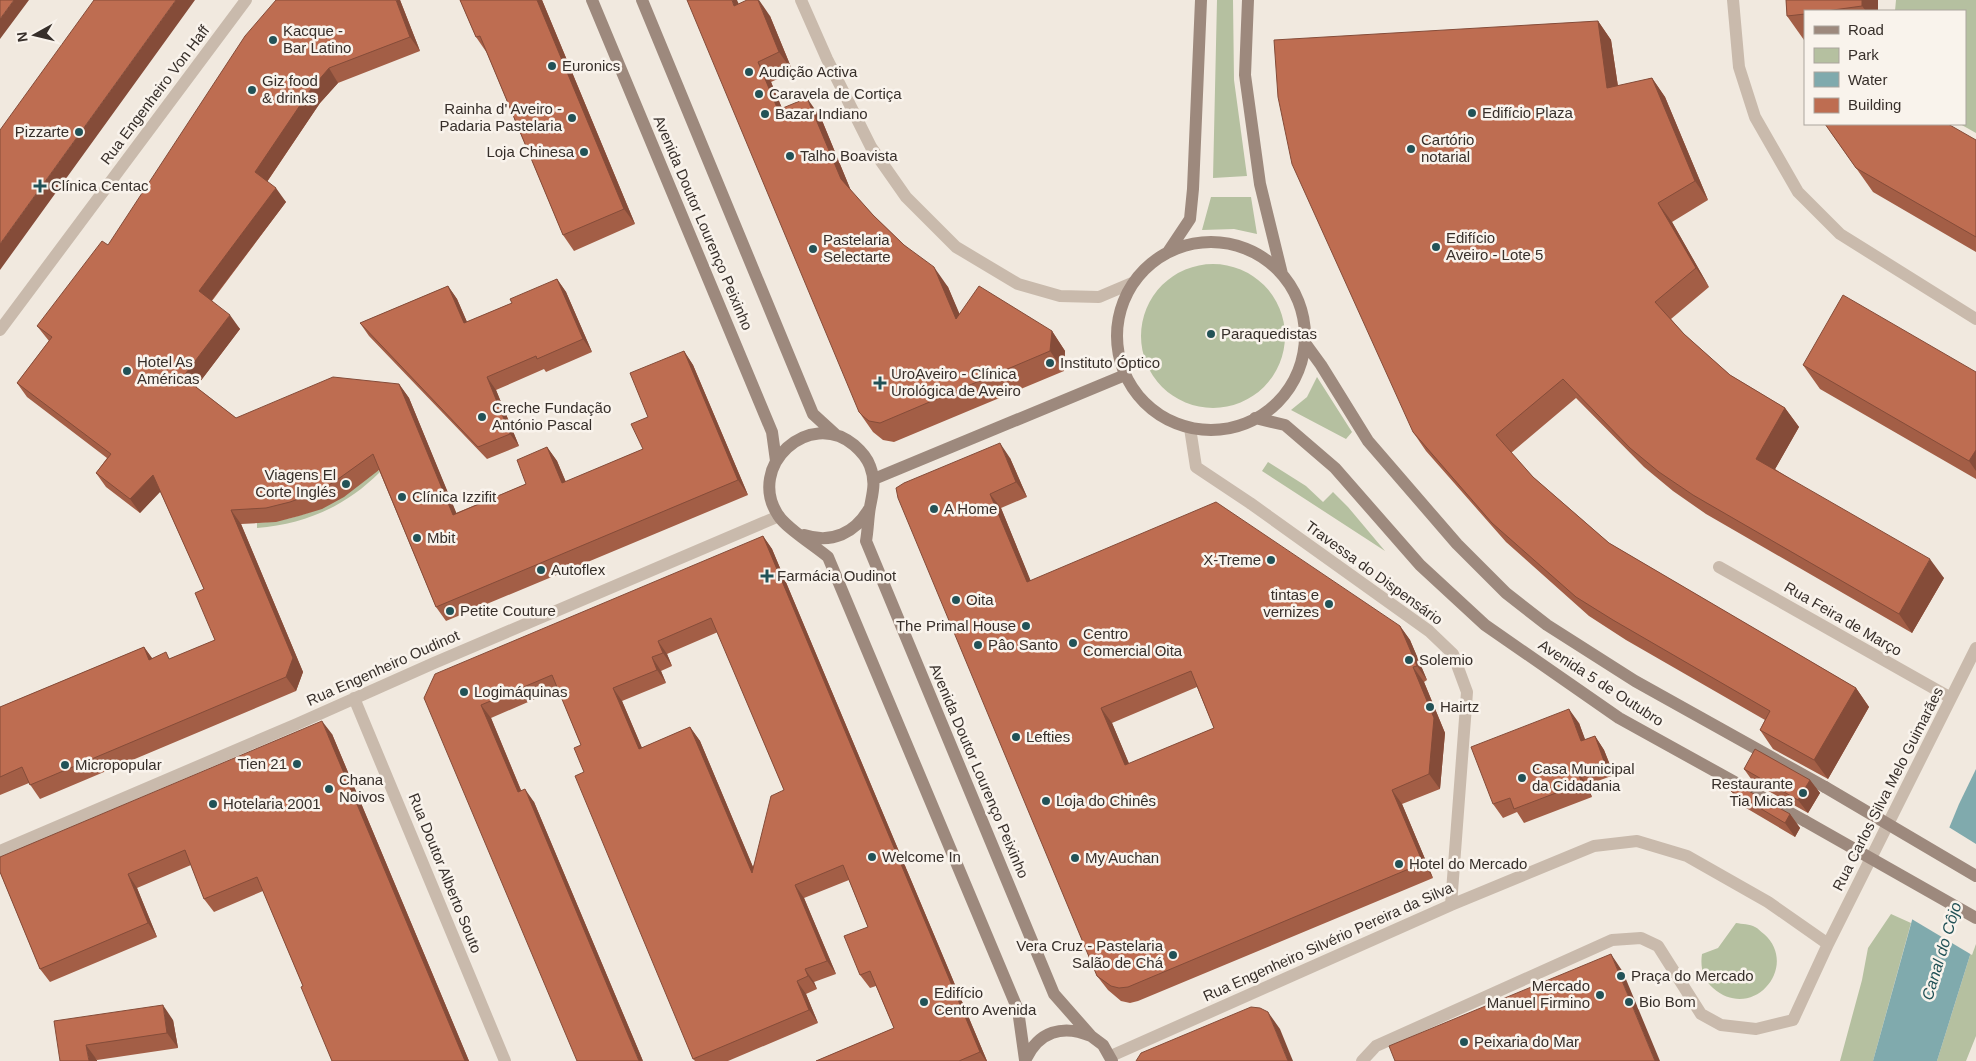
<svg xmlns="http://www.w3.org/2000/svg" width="1976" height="1061" font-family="Helvetica,sans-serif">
	<rect width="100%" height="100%" fill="#f1e9df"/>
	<path fill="#b5c0a0" d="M1217,0H1233L1234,80L1247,176L1213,178Z
		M1896,0H1976V133L1960,124H1965V11H1895Z
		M1211,197H1251L1257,234L1234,229L1202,230Z
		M1141 336a72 72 0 1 1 144 0a72 72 0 1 1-144 0Z
		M1317,377L1352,432L1346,439L1291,410L1307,397Z
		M1268,462L1306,486L1323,502L1333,492L1348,507L1385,551L1262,471Z
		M377,469L380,472C345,507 305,524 257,528V523C304,520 343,502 377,469Z
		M1891,914L1911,923L1873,1061H1840L1862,980L1868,948Z
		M1736,923C1742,924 1750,924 1755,927C1758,928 1761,932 1764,934C1800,966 1753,1023 1713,988C1703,979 1700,967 1702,954L1718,948Z
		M1976,936V1036L1966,1061H1937Z"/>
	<path fill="#80aaad" d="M1976,769V936L1937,1061H1873L1914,913L1959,804Z"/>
	<path fill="#f1e9df" d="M1947,826L1976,844V944L1972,955L1910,918Z"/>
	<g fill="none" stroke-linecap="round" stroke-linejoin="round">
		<path stroke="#c9baac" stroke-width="12" d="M801,0L827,59L871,147L906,197L956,247L1018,284L1060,296L1099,297L1132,283
			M1733,0L1739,67L1755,117L1798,192L1840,234L1976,319
			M0,330L246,0
			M1190,428L1196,467L1250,503L1429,631L1453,654L1467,692L1451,905
			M1719,567L1951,698
			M354,698L505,1061
			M0,851L297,724L434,663L779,516
			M1111,1056L1451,905L1594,846L1637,841L1687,856L1768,902L1828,944
			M1362,1061L1376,1046L1612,940L1641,938L1658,946L1701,1014L1721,1025L1756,1029L1793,1020L1828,944L1976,648"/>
		<path stroke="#9d897d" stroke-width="12" d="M592,0L772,432L776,461
			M642,0L813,414L836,435
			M1248,0L1245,75L1260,184L1282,274
			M1117 336a94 94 0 1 1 188 0a94 94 0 1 1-188 0Z
			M1168,252L1190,219L1193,189L1201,0
			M1305,343L1321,365L1368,441L1457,544L1506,593L1547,625L1635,681L1825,787
			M1255,418L1285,425L1335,468L1420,565L1485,625L1619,718L1805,821
			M874,479L1125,375
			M804,535C832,544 855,533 869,509
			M1025,1060L1018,1010L828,557C815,546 786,528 778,515C746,466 809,408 854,445C861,451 867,458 870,466C876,482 873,491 870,507C868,518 868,530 866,541L1054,994L1091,1036L1103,1045L1112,1061
			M1025,1061C1038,1031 1063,1024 1091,1036"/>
		<path stroke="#9d897d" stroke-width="12" d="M1825,787L1976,876
			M1805,821L1976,918"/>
	</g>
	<path fill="#a35e46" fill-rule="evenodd" d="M400,0L420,51L338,83L320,103L267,182L286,202L212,301L240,329L196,387L236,418L399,384L409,398L456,513L526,484L547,447L557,461L566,482L643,449L648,417L684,351L693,365L748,495L446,621L436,607L379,470L344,497L322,509L299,516L276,522L241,524L303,672L296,691L40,799L29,783L0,795V707L144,647L152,658L170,659L215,640L204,589L160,491L140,513L106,487L96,473L107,458L27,397L17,383L49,341L37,326L108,245Z
		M460,0H542L635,224L574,251L563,235L487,53L476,37Z
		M1786,0H1878V11H1805V40H1804L1787,16Z
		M739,4L770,16L793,72L771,82L782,108L821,118L851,191L873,215L948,287L959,314L1052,331L1065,351L1064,371L894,442L883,440L873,432L859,412Z
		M1598,21L1611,40L1618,86L1652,78L1665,97L1708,200L1672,222L1709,287L1671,319L1684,334L1730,375L1785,408L1799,427L1775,469L1944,578L1912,633L1706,514L1673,491L1644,467L1576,398L1511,453L1533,477L1609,543L1856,688L1869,707L1828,779L1773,749L1760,730L1765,720L1626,640L1589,616L1506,542L1426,451L1413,432Z
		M1825,124L1976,140V252L1873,192Z
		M557,279L566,292L592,352L546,372L544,369L496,390L519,446L487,459L369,336L360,323L448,286L457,299L467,322L512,303Z
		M1803,365L1976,372V479L1820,389Z
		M1010,458L1027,497L1001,508L1030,580L1400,626L1410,640L1427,680L1424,682L1445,733L1440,789L1402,804L1433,878L1138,1001L1130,1003L1121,1001L1108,990L1097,976L904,483ZM1197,687L1214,728L1129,764L1112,723Z
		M763,536L772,549L987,1061H816L894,1028L876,986L870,988L860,975L868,927L849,880L804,898L836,974L814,982L817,989L806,994L818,1023L728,1061H695L693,1059L584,772L581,745L558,689L491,718L521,790L534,802L643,1061L424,698ZM718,632L784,790L753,867L700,741L690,727L642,748L622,701L666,683L661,671L672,666L667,654Z
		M1579,723L1585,740L1595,736L1604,750L1614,775L1587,785L1592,797L1524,823L1517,812L1503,818L1493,804Z
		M332,734L469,1061H332L303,986L263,891L214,912L204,899L191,865L137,888L157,937L50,982L40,969L0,872Z
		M1744,769L1810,780L1820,793L1808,813L1754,783Z
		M1731,791L1790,814L1800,828L1795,837L1741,805Z
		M173,1020L178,1048L97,1060L54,1021Z"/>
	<path fill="#854c39" d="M14,0H29L0,39V19Z
		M176,0H195L0,270V244Z
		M396,0H400L420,51L410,37Z
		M537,0H542L635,224L624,209Z
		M732,0H737L748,25L734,6Z
		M758,0H759L770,16L793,72L779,52Z
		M1862,0H1878V11H1866L1862,6Z
		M1598,21L1611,40L1621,107L1607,88Z
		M758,62L771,82L791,130L778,110Z
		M329,68L338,83L320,103L264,186L255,172L311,89Z
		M1652,78L1665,97L1708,200L1695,181Z
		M807,98L821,118L854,198L841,179Z
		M276,188L286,202L208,305L199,291Z
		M1658,203L1672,222L1709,287L1696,268Z
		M934,267L948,287L970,338L956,319Z
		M557,279L566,292L592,352L583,339Z
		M448,286L457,299L473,336L464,323Z
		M230,315L240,329L193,391L183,377Z
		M1052,331L1065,351L1064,371L1050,351Z
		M684,351L693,365L748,495L738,480Z
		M487,377L496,390L519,446L510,434Z
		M399,384L409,398L463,529L453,515Z
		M1785,408L1799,427L1770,478L1756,459Z
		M1000,443L1010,458L1027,497L1016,482Z
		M547,447L557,461L572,497L562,483Z
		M1976,450V471L1969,461Z
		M153,475L163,489L140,513L130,499Z
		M990,494L1001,508L1037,596L1027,582Z
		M231,510L241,524L303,672L296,691L286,677Z
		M763,536L772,549L987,1061H986L980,1052Z
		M1930,559L1944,578L1912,633L1899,614Z
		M1400,626L1410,640L1427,680L1417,666Z
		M658,641L667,654L672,666L663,653Z
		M144,647L154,661L149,660Z
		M652,657L661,671L666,683L657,670Z
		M1413,667L1424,682L1445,733L1440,789L1429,774Z
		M613,688L622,701L648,762L639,749Z
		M1856,688L1869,707L1828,779L1814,760Z
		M481,705L491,718L527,805L518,792Z
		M1101,708L1112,723L1136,780L1125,765Z
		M1569,709L1579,723L1591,755L1581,741Z
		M322,721L332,734L469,1061H465Z
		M690,727L700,741L761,886L752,873Z
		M1595,736L1604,750L1614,775L1604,761Z
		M1577,771L1587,785L1592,797L1582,783Z
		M1810,780L1820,793L1808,813L1798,800Z
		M525,789L534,802L643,1061H639Z
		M1392,790L1402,804L1433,878L1423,863Z
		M1790,814L1800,828L1795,837L1785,823Z
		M128,874L137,888L157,937L148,923Z
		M795,885L804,898L836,974L827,961Z
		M1611,954L1623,972L1660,1061H1655Z
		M805,969L814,982L817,989L808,976Z
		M797,981L806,994L818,1023L809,1010Z
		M163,1005L173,1020L178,1048L167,1033Z
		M1268,1012L1280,1029L1293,1061H1288Z
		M86,1045L97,1060V1061H89Z"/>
	<path fill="#be6d51" stroke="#854c39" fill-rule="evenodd" d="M0,0H14L0,19Z
		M94,0H176L0,244V130Z
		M276,0H396L410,37L329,68L311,89L255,172L276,188L199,291L230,315L183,377L236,418L333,377L399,384L453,515L526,484L517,460L547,447L562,483L643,449L631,424L648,417L630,373L684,351L738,480L436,607L373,454L334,482L312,494L290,502L266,508L231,510L293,658L286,677L30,785L22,767L0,777V707L144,647L149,660L166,652L169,659L215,640L195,593L204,589L153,475L130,499L96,473L111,454L17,383L52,337L37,326L102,241L108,245L245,36Z
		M460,0H537L624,209L563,235L480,36L476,37Z
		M687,0H732L734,6L747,0H758L779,52L758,62L778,110L807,98L841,179L873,215L904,245L934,267L956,319L979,286L1052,331L1050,351L880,423L869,421L864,417L859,412Z
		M1786,0H1862V6L1826,11H1805V14L1787,16Z
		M1598,21L1607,88L1652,78L1695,181L1658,203L1696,268L1655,302L1684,334L1730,375L1785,408L1756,459L1930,559L1899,614L1693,495L1659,472L1630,448L1563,379L1496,435L1533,477L1609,543L1856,688L1814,760L1760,730L1770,711L1613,620L1576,597L1492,523L1413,432L1292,164L1278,97L1274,40Z
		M1825,124H1948L1976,140V237L1856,168Z
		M557,279L583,339L537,359L536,356L487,377L510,434L478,447L360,323L448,286L464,323L512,303L510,299Z
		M1843,295L1976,372V450L1969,461L1803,365Z
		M1000,443L1016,482L990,494L1027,582L1216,502L1400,626L1417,666L1413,667L1434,718L1429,774L1392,790L1423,863L1128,987L1119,988L1111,986L1097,976L898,498L896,488L904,483ZM1191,671L1214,728L1125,765L1101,708Z
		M763,536L980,1052L959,1061H816L894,1028L870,971L860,975L844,936L868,927L843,865L795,885L827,961L805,969L808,976L797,981L809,1010L693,1059L575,776L584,772L574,748L581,745L552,675L481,705L518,792L525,789L639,1061H577L424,698L435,674ZM711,618L784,790L771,796L752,873L690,727L639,749L613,688L657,670L652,657L663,653L658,641Z
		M1569,709L1581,741L1595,736L1604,761L1577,771L1582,783L1514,809L1510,798L1493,804L1471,747Z
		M322,721L465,1061H332L301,987L303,986L257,877L204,899L185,850L128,874L148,923L40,969L0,872V857Z
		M1755,749L1810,780L1798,800L1744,769Z
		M1736,784L1790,814L1785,823L1731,791Z
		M1611,954L1655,1061H1395L1389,1046Z
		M163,1005L167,1033L86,1045L89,1061H60L54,1021Z
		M1251,1007L1260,1008L1268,1012L1288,1061H1136L1141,1053Z"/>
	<g fill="#225257" stroke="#f9f3ec" stroke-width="2">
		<circle cx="273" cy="40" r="5"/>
		<circle cx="552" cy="66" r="5"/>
		<circle cx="749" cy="72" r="5"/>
		<circle cx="252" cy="90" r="5"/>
		<circle cx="759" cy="94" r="5"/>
		<circle cx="1472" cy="113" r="5"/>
		<circle cx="765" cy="114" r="5"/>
		<circle cx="572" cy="118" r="5"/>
		<circle cx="79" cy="132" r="5"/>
		<circle cx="1411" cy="149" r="5"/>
		<circle cx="584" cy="152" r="5"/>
		<circle cx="790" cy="156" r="5"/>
		<path d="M37.5 178.5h5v5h5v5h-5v5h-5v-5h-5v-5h5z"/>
		<circle cx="1436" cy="247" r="5"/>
		<circle cx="813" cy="249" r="5"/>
		<circle cx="1211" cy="334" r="5"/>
		<circle cx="1050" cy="363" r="5"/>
		<circle cx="127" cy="371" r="5"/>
		<path d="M877.5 375.5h5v5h5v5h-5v5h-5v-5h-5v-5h5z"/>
		<circle cx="482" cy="417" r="5"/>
		<circle cx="346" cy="484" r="5"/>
		<circle cx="402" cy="497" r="5"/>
		<circle cx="934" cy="509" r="5"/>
		<circle cx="417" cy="538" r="5"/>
		<circle cx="1271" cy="560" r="5"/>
		<circle cx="541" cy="570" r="5"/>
		<path d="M764.5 568.5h5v5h5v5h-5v5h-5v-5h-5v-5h5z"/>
		<circle cx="956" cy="600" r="5"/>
		<circle cx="1329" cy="604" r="5"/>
		<circle cx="450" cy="611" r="5"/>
		<circle cx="1026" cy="626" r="5"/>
		<circle cx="1073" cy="643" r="5"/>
		<circle cx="978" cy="645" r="5"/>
		<circle cx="1409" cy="660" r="5"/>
		<circle cx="464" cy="692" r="5"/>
		<circle cx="1430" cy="707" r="5"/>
		<circle cx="1016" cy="737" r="5"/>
		<circle cx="297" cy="764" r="5"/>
		<circle cx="65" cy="765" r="5"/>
		<circle cx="1522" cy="778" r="5"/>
		<circle cx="329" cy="789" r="5"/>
		<circle cx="1803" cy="793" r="5"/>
		<circle cx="1046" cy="801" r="5"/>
		<circle cx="213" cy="804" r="5"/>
		<circle cx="872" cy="857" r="5"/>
		<circle cx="1075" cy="858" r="5"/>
		<circle cx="1399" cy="864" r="5"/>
		<circle cx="1173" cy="955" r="5"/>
		<circle cx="1621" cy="976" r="5"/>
		<circle cx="1600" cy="995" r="5"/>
		<circle cx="924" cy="1002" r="5"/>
		<circle cx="1629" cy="1002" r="5"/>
		<circle cx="1464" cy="1042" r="5"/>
	</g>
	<g text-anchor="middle" stroke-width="5" stroke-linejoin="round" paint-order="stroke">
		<g font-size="15" fill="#372f2a" stroke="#f9f3ec" text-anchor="start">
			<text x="283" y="36">Kacque -<tspan x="283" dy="17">Bar Latino</tspan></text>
			<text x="562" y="71">Euronics</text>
			<text x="759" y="77">Audição Activa</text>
			<text x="262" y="86">Giz food<tspan x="262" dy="17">&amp; drinks</tspan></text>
			<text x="769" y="99">Caravela de Cortiça</text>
			<text x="562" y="114" text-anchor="end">Rainha d' Aveiro -<tspan x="562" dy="17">Padaria Pastelaria</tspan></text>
			<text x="1482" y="118">Edifício Plaza</text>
			<text x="775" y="119">Bazar Indiano</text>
			<text x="69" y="137" text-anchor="end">Pizzarte</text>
			<text x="1421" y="145">Cartório<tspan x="1421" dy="17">notarial</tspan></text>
			<text x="574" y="157" text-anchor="end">Loja Chinesa</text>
			<text x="800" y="161">Talho Boavista</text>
			<text x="51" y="191">Clínica Centac</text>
			<text x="1446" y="243">Edifício<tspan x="1446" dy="17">Aveiro - Lote 5</tspan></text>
			<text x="823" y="245">Pastelaria<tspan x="823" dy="17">Selectarte</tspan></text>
			<text x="1221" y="339">Paraquedistas</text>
			<text x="137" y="367">Hotel As<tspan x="137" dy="17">Américas</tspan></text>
			<text x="1060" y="368">Instituto Óptico</text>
			<text x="891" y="379">UroAveiro - Clínica<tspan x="891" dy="17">Urológica de Aveiro</tspan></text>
			<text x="492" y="413">Creche Fundação<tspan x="492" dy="17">António Pascal</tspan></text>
			<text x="336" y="480" text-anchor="end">Viagens El<tspan x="336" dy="17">Corte Inglés</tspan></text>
			<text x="412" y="502">Clínica Izzifit</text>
			<text x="944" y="514">A Home</text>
			<text x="427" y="543">Mbit</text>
			<text x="1261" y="565" text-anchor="end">X-Treme</text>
			<text x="551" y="575">Autoflex</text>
			<text x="777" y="581">Farmácia Oudinot</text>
			<text x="1319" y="600" text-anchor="end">tintas e<tspan x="1319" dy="17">vernizes</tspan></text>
			<text x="966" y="605">Oita</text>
			<text x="460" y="616">Petite Couture</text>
			<text x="1016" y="631" text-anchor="end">The Primal House</text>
			<text x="1083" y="639">Centro<tspan x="1083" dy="17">Comercial Oita</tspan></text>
			<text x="988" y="650">Pâo Santo</text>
			<text x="1419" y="665">Solemio</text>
			<text x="474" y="697">Logimáquinas</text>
			<text x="1440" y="712">Hairtz</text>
			<text x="1026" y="742">Lefties</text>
			<text x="287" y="769" text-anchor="end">Tien 21</text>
			<text x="75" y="770">Micropopular</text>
			<text x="1532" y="774">Casa Municipal<tspan x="1532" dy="17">da Cidadania</tspan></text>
			<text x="339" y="785">Chana<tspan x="339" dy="17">Noivos</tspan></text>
			<text x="1793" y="789" text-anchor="end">Restaurante<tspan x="1793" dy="17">Tia Micas</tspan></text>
			<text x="1056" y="806">Loja do Chinês</text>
			<text x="223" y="809">Hotelaria 2001</text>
			<text x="882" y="862">Welcome In</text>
			<text x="1085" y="863">My Auchan</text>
			<text x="1409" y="869">Hotel do Mercado</text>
			<text x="1163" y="951" text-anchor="end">Vera Cruz - Pastelaria<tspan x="1163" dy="17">Salão de Chá</tspan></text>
			<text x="1631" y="981">Praça do Mercado</text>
			<text x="1590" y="991" text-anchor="end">Mercado<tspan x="1590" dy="17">Manuel Firmino</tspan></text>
			<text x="934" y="998">Edifício<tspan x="934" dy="17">Centro Avenida</tspan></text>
			<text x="1639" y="1007">Bio Bom</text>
			<text x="1474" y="1047">Peixaria do Mar</text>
		</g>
		<g font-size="15" fill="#372f2a" stroke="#f9f3ec">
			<text transform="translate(155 95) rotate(-53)" y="5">Rua Engenheiro Von Haff</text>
			<text transform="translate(703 223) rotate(67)" y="5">Avenida Doutor Lourenço Peixinho</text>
			<text transform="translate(1374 573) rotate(36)" y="5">Travessa do Dispensário</text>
			<text transform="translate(1843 619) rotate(30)" y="5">Rua Feira de Março</text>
			<text transform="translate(383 668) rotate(-24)" y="5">Rua Engenheiro Oudinot</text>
			<text transform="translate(1601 683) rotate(33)" y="5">Avenida 5 de Outubro</text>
			<text transform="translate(979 771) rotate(67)" y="5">Avenida Doutor Lourenço Peixinho</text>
			<text transform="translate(1888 789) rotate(-63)" y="5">Rua Carlos Silva Melo Guimarães</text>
			<text transform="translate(445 873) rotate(68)" y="5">Rua Doutor Alberto Souto</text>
			<text transform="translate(1328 942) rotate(-24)" y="5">Rua Engenheiro Silvério Pereira da Silva</text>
		</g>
		<g font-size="16" font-style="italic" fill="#225257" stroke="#f9f3ec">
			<text transform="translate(1941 951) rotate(-73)" y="6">Canal do Côjo</text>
		</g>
	</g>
	<rect x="1804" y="10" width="162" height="115" fill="#f9f3ec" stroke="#aba59e"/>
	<rect x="1814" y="26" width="25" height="8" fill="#9d897d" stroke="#aba59e"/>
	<text x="1848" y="35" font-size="15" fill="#372f2a">Road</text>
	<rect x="1814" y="48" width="25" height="15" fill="#b5c0a0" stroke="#aba59e"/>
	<text x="1848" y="60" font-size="15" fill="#372f2a">Park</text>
	<rect x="1814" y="72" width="25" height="15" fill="#80aaad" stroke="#aba59e"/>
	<text x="1848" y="85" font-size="15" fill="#372f2a">Water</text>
	<rect x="1814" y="98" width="25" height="15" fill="#be6d51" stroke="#aba59e"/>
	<text x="1848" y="110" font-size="15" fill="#372f2a">Building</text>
	<g transform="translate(35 35) rotate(262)" stroke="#f9f3ec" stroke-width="4" paint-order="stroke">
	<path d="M0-4L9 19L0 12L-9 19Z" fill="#372f2a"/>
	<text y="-8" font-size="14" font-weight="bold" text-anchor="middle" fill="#372f2a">N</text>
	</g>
</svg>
